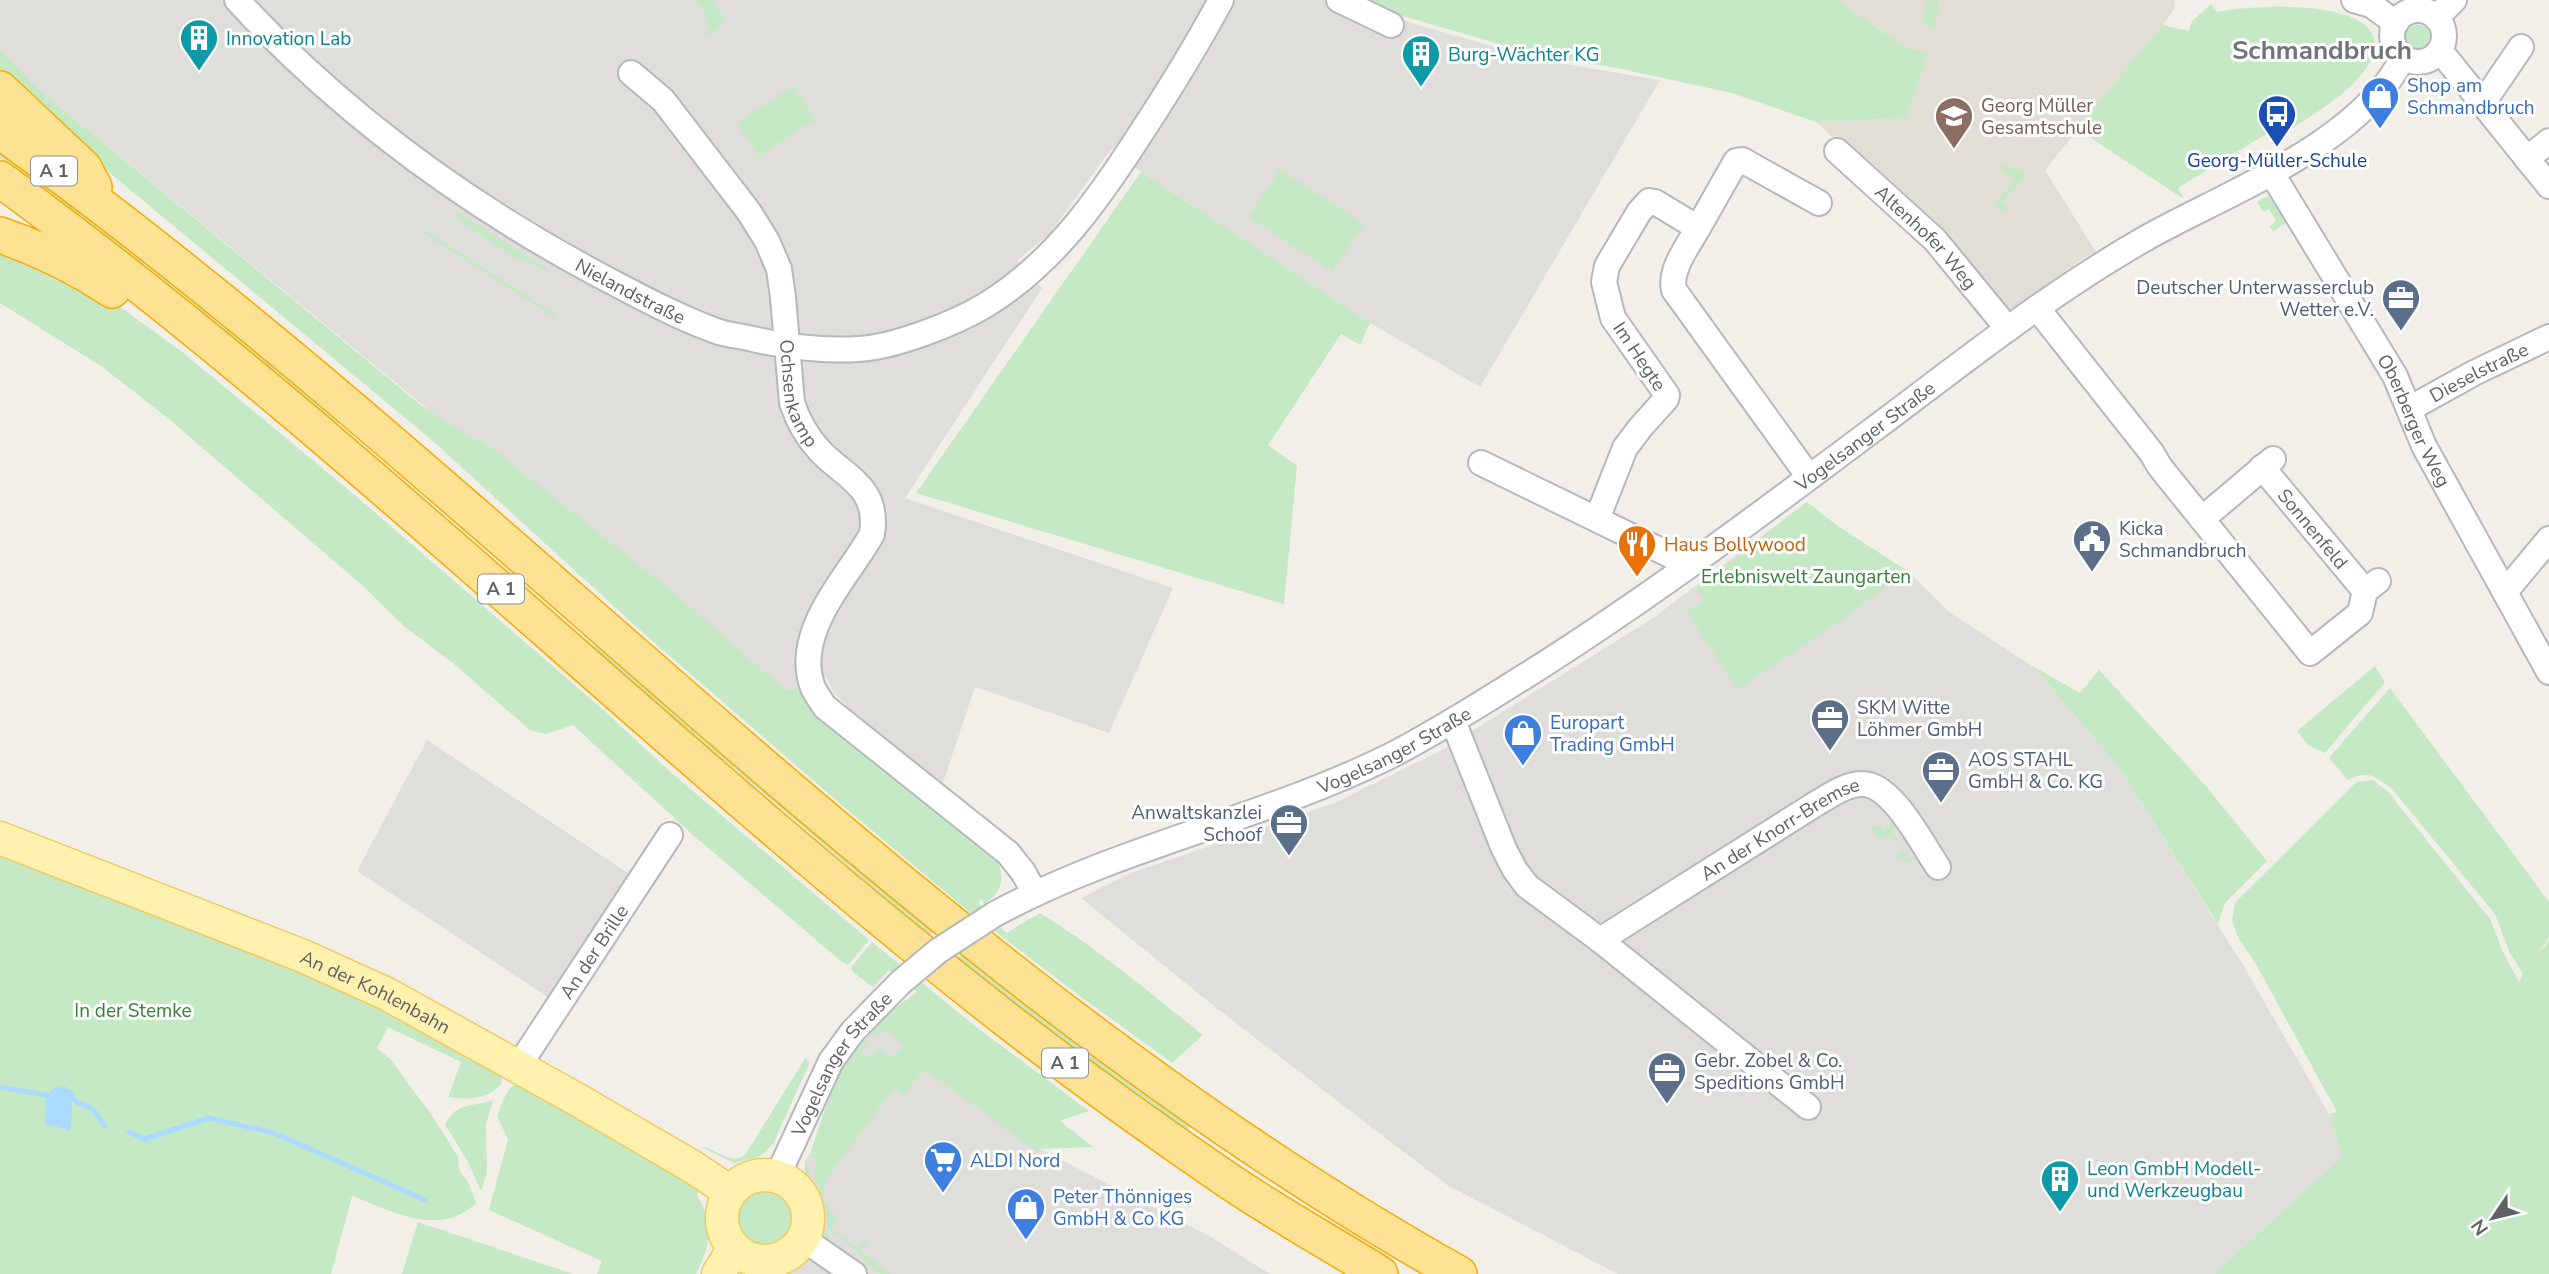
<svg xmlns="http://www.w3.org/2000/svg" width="2549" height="1274" font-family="'Nunito Sans',sans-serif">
	<rect width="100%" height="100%" fill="#f1efe8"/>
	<path fill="#e0deda" d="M0,0H1357L1387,16L1536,59L1660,80L1480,387L1370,323L1141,172L1112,148L1050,233L1017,261L1042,288L905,498L1173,588L1109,733L975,687L942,786L869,728L833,692L826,676L796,707L452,429L43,93L0,50Z
		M1807,502L1836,525L1907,571L1952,614L2034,667L2117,765L2243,965L2329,1114L2342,1157L2214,1274H1618L1447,1185L1215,1007L1081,898L1131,873L1337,802L1440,751L1653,618Z
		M427,740L634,877L554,1001L357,871Z
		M881,1020L926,1067L1042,1150L1211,1237L1270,1274H746L754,1269L797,1261L814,1235L818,1217L817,1206L805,1180V1161L811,1152L829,1096L838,1076L849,1059Z"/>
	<path fill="#e1ded6" d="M1837,0H2175L2174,9L2163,25L2045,170L2096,252L2085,257L2012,309L2005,308L1903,201L1816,122L1907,118L1928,54L1900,44Z"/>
	<path fill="#c5e8c5" d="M695,0H713L724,18L721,25L712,34H706C711,21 705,9 695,0Z
		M1366,0H1837L1900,44L1928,54L1907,118L1816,122L1732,93L1617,68L1537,55L1389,12Z
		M1927,0H1939L1935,27L1931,29L1923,23Z
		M2211,4L2217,12C2253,5 2349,0 2371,32C2378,44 2374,56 2367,67C2347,97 2304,120 2274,140L2271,131L2178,188L2184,199L2077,129L2163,25L2189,31L2192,21Z
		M2406 37a12 12 0 1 1 24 0a12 12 0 1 1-24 0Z
		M0,50L43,93L422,406L473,439H480L673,592L785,690L805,687L1002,859L999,863C1004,882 1001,893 984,904L981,898L979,903L1006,933L1040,913C1097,948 1150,993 1203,1035L1172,1063L1084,999L967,910L843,806L640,630L433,441L52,125L0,71Z
		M794,86L815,119L759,156L737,123Z
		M0,152L181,290L341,420L337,424L176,293L0,158Z
		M2000,166L2021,169L2025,176L2003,200L2009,208L2003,212L1996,202L2014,181L1999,168Z
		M1280,170L1364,224L1332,271L1248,217Z
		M1141,172L1370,323L1360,345L1341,334L1268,445L1297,466L1284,604L916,493Z
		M2267,196L2277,202L2290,219L2273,232L2270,226L2276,221L2269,209L2263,212L2257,202Z
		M456,211L546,268L544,269L514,257L460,222L454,213Z
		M425,230L556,315L557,319L422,232Z
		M0,241L83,280L181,351L357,497L601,708L674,775L869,940L848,965L842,962L693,835L573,725L545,734L530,730L454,664L405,627L363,586L169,419L101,366L0,303Z
		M1807,502L1836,525L1907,571L1838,623L1737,689L1687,611L1704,600L1696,588Z
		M595,642L896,901L934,932L929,935L593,648Z
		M2375,666L2385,682L2325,753L2308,745L2297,731Z
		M2034,667L2080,693L2099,670L2204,784L2267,861L2225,903L2218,924L2117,765Z
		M2390,688L2549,902V938L2536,955L2549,941V1274H2214L2342,1157L2329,1114L2337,1112L2257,966L2239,939L2232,921L2235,903L2357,782L2373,780L2388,792L2490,919L2503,952L2519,982L2523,974L2510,953L2495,914L2392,789C2376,777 2367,769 2348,780L2329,758Z
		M1896,819L1899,824L1890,830L1909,859L1916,854H1920L1908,863L1905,861L1904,854L1901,859L1897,858L1898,853L1902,850L1892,836L1878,839L1870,826L1873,825L1882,827L1883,833L1885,828L1891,825Z
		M0,855L255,953L345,991L410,1024L502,1074V1083C487,1100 468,1100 448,1097L461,1062L388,1027L377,1048L391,1060L433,1117L458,1157L459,1170L469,1184L476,1203C440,1238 392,1211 352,1196L331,1274H0Z
		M872,942L975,1026L1089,1111L1060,1121L1093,1147L1034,1149L924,1069L903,1096L893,1089L827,1178L824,1190L825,1201L815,1179V1160L811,1152C825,1109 837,1070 866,1036L864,1042L867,1045L861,1051L867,1058L878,1048L887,1056L895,1055L904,1046L889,1031L887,1033L883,1031L878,1036L872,1030L891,1011L917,992L889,970L873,987L853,972L851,967Z
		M962,954L1070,1039L1189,1126V1130L1183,1129L1096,1066L957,958Z
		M806,1057L809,1064L773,1144L761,1156L734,1163L701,1147C717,1147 729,1167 745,1155Z
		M517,1083H521L699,1188L697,1195C715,1225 711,1243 696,1274H597L602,1261L489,1210L508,1139L497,1117C502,1105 505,1089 517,1083Z
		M493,1100L486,1125L487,1173L481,1191L467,1160L445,1125C456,1101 471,1108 493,1100Z
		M805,1161L808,1163L810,1181L820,1206L822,1227L830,1236L829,1241C815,1226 821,1220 816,1204C812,1188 803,1179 805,1161Z
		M737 1216a30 30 0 1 1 60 0a30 30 0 1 1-60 0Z
		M826,1205L838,1218L831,1228L857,1248L863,1239L868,1241L861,1251L891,1274H880L864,1261L862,1256L829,1229L827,1223Z
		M418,1222L573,1274H402Z"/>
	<path fill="#aadaff" d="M65,1086C75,1099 72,1115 70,1130L45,1124L46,1095L54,1088Z"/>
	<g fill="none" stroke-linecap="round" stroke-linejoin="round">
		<path stroke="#aadaff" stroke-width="5" d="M0,1087L46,1095
			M70,1092C74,1104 79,1102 89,1107C96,1111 101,1120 105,1126
			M129,1132L145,1139L209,1118L274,1133L425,1200"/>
		<g stroke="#b5b8bc" stroke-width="28">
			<g id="minor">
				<path id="s1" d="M237,0C340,112 463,202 597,274C635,294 675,316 716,331C727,335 741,336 753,339C787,347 824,351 859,349C894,347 954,324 984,306C1054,264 1100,197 1143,130C1171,87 1197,45 1221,0"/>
				<path d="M1339,0L1391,25"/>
				<path d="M2354,0L2371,5L2396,23"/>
				<circle cx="2418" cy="36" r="26"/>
				<path d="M2436,18L2454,0"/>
				<path d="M2437,54L2446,58L2549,186"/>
				<path id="s2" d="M631,73L663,100L749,212L767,241L779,269L783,297L792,403C798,421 807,437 820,451C847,479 879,487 872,534C847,579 792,632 813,688C816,694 821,701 825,707L1008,853L1023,872L1035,893"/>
				<path d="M2483,103L2521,47"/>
				<path id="s3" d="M1837,151L1935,240L2008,329"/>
				<path d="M2527,159L2549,141"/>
				<path id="s4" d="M2271,172L2395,376L2424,446L2549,672"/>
				<path d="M1698,228L1736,161L1742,160L1819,203"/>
				<path d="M2037,308L2151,452L2160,467L2310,653L2360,613L2365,591L2378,581"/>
				<path id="s5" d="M2409,409L2474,373L2549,337"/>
				<path d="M1481,463L1678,559L1686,567"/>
				<path id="s6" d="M2262,467L2365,591"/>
				<path d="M1597,519L1625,448L1640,428L1666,399L1667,395L1613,318L1604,282L1607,266L1639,212L1649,201L1655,202L1698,228C1688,246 1669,270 1674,290L1809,477"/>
				<path d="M2202,519L2273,459"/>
				<path d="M2505,592L2549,539"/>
				<path d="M1453,721L1504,849L1515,870L1527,886L1600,940L1808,1107"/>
				<path id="s7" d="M995,914C1120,846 1263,819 1390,756C1437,732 1482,703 1527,675C1654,595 1774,504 1894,414C1976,352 2058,288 2148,237C2227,193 2362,142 2403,57"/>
				<path id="s8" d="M1600,940L1817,803C1831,795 1846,784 1862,784C1892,783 1922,844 1938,867"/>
				<path id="s9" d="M518,1067L670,835"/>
				<path id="s10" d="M777,1177L831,1061L853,1031L901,982"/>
				<path d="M802,1238L854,1274"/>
			</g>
		</g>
		<g stroke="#f2c960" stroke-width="35">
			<g id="major">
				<path id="s11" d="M0,838L303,956L387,994L578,1100L693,1167L730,1192"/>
				<circle cx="765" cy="1218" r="43"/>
				<path d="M718,1274L734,1248"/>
			</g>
		</g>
		<g stroke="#f9ab00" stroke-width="38">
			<path id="highway" d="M0,89L84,168L94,187
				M0,131C502,491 915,970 1459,1274
				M0,179C354,438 662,751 1007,1020C1079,1076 1154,1130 1229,1181C1278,1214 1330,1243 1380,1274
				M0,235C41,249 76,266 112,290"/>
		</g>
		<use href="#minor" stroke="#fff" stroke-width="24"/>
		<use href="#major" stroke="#fff2af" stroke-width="32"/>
		<use href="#highway" stroke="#fde293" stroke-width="35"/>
		<g stroke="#b5b8bc" stroke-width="28" stroke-linecap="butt">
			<path id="minor-bridge" d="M901,982L938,951L995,914"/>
		</g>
		<use href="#minor-bridge" stroke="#fff" stroke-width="24"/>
	</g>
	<defs>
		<g id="building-pin" transform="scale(2.0125)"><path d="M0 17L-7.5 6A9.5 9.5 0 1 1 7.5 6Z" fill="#0f9aa8" stroke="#fff"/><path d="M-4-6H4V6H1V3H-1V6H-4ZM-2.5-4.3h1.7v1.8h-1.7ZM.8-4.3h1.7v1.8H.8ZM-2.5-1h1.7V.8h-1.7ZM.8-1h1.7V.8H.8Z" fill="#fff"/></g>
		<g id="shop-pin" transform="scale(2.0125)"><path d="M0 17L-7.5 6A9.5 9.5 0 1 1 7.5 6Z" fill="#3f7fe0" stroke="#fff"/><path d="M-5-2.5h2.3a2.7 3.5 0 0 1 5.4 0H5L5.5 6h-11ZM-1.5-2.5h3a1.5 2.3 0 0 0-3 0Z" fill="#fff"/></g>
		<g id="bus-pin" transform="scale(2.0125)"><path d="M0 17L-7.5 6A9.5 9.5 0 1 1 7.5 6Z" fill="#1a4fb4" stroke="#fff"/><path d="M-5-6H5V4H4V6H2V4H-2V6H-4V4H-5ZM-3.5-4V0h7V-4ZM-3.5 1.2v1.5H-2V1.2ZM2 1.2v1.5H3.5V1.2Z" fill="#fff"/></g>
		<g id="school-pin" transform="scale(2.0125)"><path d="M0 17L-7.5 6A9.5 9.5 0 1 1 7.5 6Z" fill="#8d6e63" stroke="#fff"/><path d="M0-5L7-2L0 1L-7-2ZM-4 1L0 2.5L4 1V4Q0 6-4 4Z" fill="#fff"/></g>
		<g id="office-pin" transform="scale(2.0125)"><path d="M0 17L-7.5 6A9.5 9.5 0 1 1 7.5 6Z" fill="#5c6f8a" stroke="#fff"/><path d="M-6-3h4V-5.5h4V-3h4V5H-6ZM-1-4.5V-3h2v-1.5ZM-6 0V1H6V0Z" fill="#fff"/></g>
		<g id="civic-pin" transform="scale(2.0125)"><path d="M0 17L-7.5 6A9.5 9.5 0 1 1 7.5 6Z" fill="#5c6f8a" stroke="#fff"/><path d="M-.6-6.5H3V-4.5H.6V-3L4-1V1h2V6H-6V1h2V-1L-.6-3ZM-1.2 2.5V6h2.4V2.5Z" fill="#fff"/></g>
		<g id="restaurant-pin" transform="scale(2.0125)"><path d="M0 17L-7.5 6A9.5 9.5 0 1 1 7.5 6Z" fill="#e8710a" stroke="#fff"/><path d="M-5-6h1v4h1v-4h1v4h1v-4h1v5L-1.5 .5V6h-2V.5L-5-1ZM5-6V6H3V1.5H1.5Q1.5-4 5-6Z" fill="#fff"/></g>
		<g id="supermarket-pin" transform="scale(2.0125)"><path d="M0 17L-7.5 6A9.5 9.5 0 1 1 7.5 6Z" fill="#3f7fe0" stroke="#fff"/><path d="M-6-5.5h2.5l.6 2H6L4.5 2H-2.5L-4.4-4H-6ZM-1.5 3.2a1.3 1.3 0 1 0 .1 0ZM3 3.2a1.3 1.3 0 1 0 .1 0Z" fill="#fff"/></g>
	</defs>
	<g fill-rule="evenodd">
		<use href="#building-pin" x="199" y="38"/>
		<use href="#building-pin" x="1421" y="54"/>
		<use href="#shop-pin" x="2380" y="96"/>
		<use href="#bus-pin" x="2277" y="114"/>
		<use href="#school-pin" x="1954" y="116"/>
		<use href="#office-pin" x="2401" y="298"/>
		<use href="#civic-pin" x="2092" y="539"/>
		<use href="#restaurant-pin" x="1637" y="544"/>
		<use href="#office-pin" x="1830" y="718"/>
		<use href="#shop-pin" x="1523" y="733"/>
		<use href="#office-pin" x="1941" y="770"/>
		<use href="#office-pin" x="1289" y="823"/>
		<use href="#office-pin" x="1667" y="1071"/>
		<use href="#supermarket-pin" x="943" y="1160"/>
		<use href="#building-pin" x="2060" y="1179"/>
		<use href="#shop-pin" x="1026" y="1207"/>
	</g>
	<g text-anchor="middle" stroke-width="6" stroke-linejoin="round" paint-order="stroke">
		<g fill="#fff" stroke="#8f9295" stroke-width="2">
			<rect x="31" y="156.5" width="46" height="29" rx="5"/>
			<rect x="478" y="574.5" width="46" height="29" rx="5"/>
			<rect x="1042" y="1048.5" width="46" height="29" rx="5"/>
		</g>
		<g font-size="18" font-weight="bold" fill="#5f6368">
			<text x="54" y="177">A 1</text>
			<text x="501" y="595">A 1</text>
			<text x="1065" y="1069">A 1</text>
		</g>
		<g font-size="19" fill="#0d838f" stroke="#fff" text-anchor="start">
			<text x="226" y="45">Innovation Lab</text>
			<text x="1448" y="61">Burg-Wächter KG</text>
			<text x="2087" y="1175">Leon GmbH Modell-<tspan x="2087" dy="22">und Werkzeugbau</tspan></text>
		</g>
		<g font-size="19" fill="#366cbe" stroke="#fff" text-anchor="start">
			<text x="2407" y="92">Shop am<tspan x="2407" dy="22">Schmandbruch</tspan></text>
			<text x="1550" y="729">Europart<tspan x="1550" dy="22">Trading GmbH</tspan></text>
			<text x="970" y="1167">ALDI Nord</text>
			<text x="1053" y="1203">Peter Thönniges<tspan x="1053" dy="22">GmbH &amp; Co KG</tspan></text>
		</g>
		<g font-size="19" fill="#785e54" stroke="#fff" text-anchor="start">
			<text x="1981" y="112">Georg Müller<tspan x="1981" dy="22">Gesamtschule</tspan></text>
		</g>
		<g font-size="19" fill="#164399" stroke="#fff">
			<text x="2277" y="167">Georg-Müller-Schule</text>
		</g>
		<g font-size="19" fill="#5f6368" stroke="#fff">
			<text dy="7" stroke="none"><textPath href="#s3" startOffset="124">Altenhofer Weg</textPath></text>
			<text dy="7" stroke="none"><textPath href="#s1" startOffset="492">Nielandstraße</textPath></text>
			<text transform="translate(1640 356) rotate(56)" y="7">Im Hegte</text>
			<text dy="7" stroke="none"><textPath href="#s5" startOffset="79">Dieselstraße</textPath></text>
			<text dy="7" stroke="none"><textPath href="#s2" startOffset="374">Ochsenkamp</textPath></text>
			<text dy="7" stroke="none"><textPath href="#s4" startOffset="287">Oberberger Weg</textPath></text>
			<text dy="7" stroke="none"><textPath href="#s7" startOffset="999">Vogelsanger Straße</textPath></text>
			<text dy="7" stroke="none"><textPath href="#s6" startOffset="80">Sonnenfeld</textPath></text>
			<text dy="7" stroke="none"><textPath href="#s7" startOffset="432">Vogelsanger Straße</textPath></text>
			<text dy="7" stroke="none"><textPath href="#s8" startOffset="212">An der Knorr-Bremse</textPath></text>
			<text dy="7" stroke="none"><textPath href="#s9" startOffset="138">An der Brille</textPath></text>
			<text dy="7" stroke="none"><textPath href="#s11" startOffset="406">An der Kohlenbahn</textPath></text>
			<text dy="7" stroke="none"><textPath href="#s10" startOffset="131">Vogelsanger Straße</textPath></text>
		</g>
		<g font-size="19" fill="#4e5e75" stroke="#fff" text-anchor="start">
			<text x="2374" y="294" text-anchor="end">Deutscher Unterwasserclub<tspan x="2374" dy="22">Wetter e.V.</tspan></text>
			<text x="2119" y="535">Kicka<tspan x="2119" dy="22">Schmandbruch</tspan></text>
			<text x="1857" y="714">SKM Witte<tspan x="1857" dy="22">Löhmer GmbH</tspan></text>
			<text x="1968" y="766">AOS STAHL<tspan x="1968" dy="22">GmbH &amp; Co. KG</tspan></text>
			<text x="1262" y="819" text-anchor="end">Anwaltskanzlei<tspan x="1262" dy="22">Schoof</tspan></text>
			<text x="1694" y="1067">Gebr. Zobel &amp; Co.<tspan x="1694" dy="22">Speditions GmbH</tspan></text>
		</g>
		<g font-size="19" fill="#c56008" stroke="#fff" text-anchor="start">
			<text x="1664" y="551">Haus Bollywood</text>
		</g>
		<g font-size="19" fill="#348238" stroke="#fff">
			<text x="1806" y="583">Erlebniswelt Zaungarten</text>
			<text x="133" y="1017">In der Stemke</text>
		</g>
		<g font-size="26" font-weight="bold" fill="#70757a" stroke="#fff">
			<text x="2322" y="59">Schmandbruch</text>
		</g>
	</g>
	<g transform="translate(2493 1218) rotate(235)" stroke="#ffffff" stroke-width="5" paint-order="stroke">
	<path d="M0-5L12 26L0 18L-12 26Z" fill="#5f6368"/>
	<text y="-10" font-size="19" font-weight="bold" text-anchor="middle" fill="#5f6368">N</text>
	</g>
</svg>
